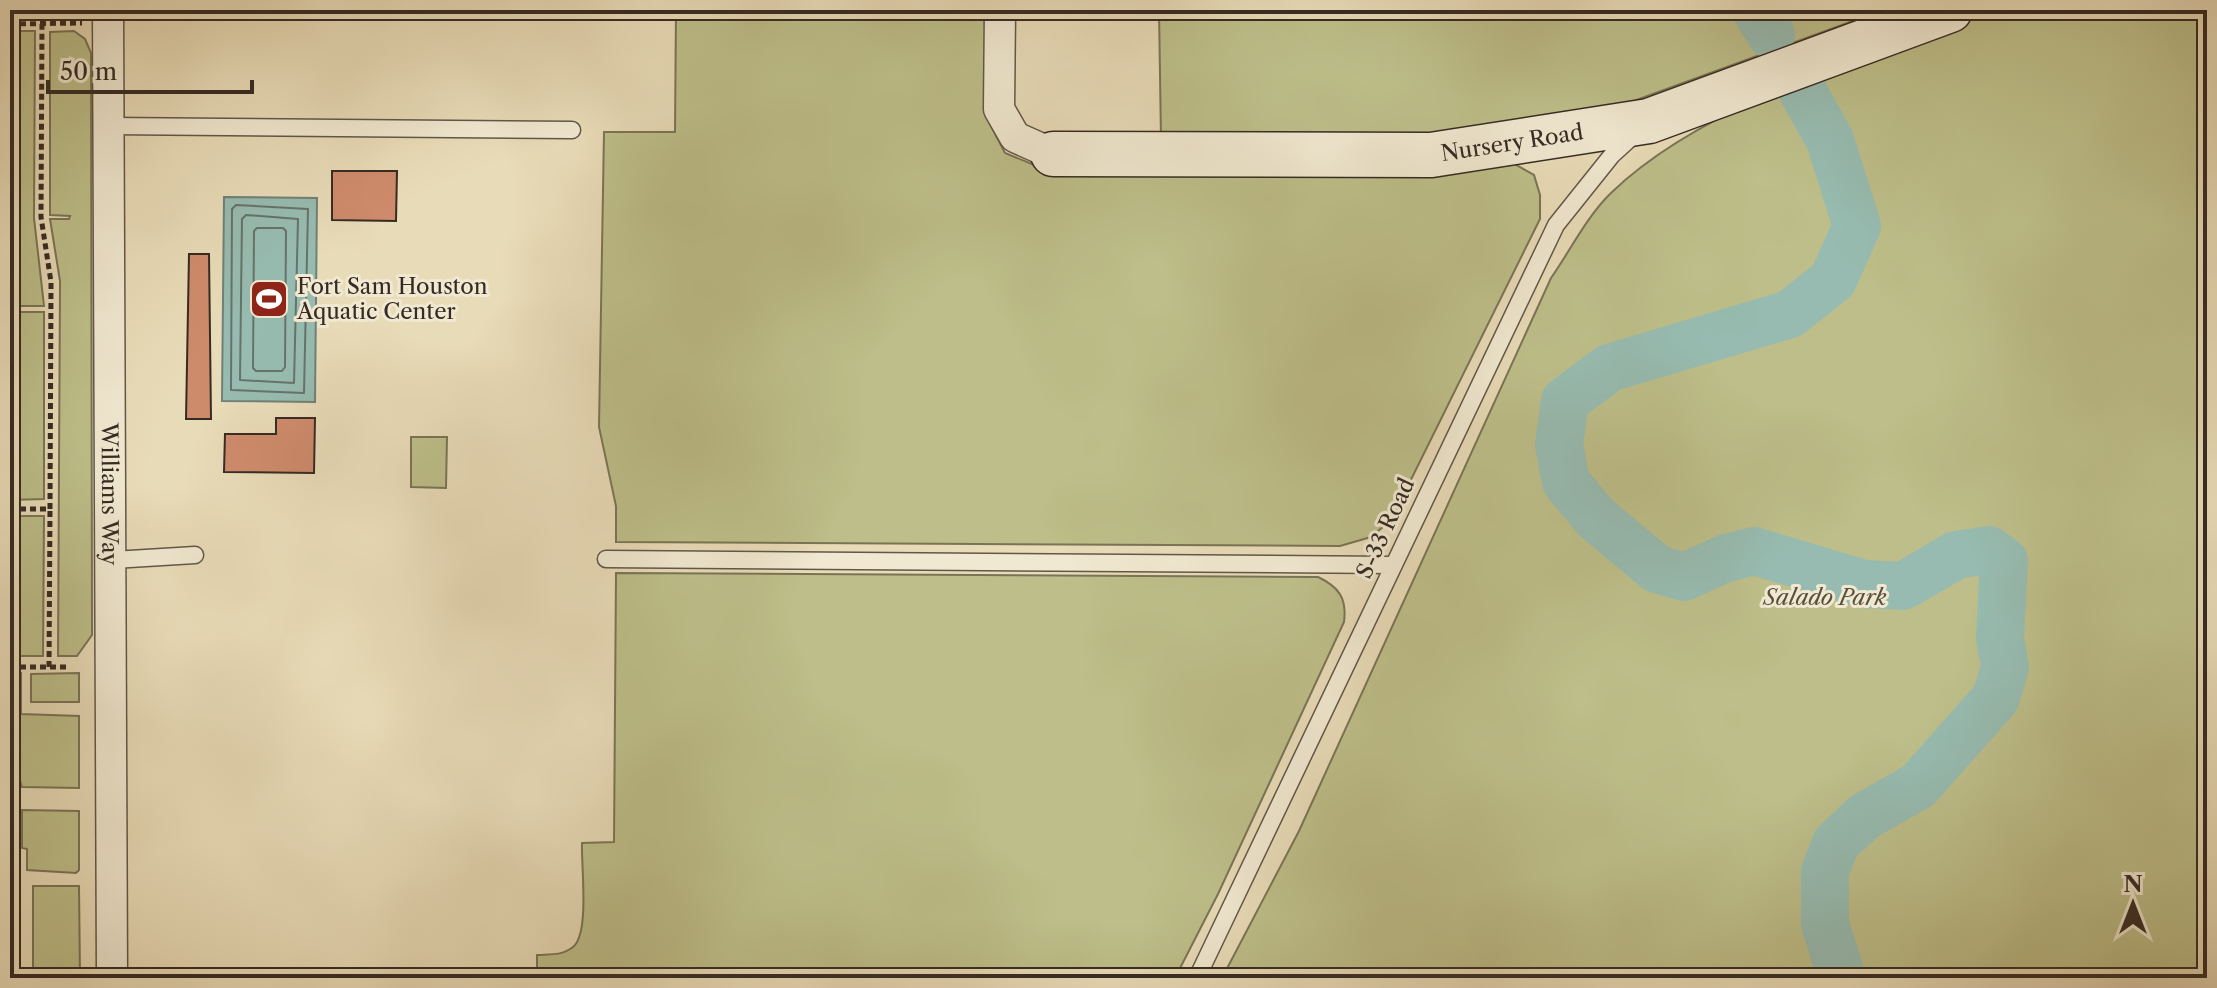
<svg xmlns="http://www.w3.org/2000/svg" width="2217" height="988" font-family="'Libre Caslon Text',serif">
	<rect width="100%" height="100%" fill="#e8dbb7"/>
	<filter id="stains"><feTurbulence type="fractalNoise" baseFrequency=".0025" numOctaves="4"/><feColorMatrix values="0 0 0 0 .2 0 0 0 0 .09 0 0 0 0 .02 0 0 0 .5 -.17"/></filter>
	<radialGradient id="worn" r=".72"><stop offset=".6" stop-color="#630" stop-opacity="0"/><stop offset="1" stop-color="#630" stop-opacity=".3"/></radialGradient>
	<path fill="#bdbe89" stroke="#7a7456" stroke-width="2" d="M10,10H75V15L10,14Z
		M676,10H984L991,126L1005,153L1044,169L1511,162L1534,175L1540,195V219L1391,520L1371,537L1340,546L616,542V506L599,427L604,132H675Z
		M1159,10H1883L1620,106L1424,139H1161Z
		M1999,10H2207V978H1222L1299,831L1551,278C1570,251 1587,216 1611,193C1705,102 1876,53 1999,10Z
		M10,31H35L34,218L44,306H10Z
		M74,31L85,39L91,53L92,635L77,656H58L60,281L50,219H69L70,216L50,215V32Z
		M10,312H44V499L10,500Z
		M411,437H447L446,488L411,487Z
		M10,516H44L43,656H10Z
		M616,573L1318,577C1339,587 1347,598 1344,622L1218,894L1175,978H537V955C550,954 562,956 573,947C590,933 581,866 582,843L614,842Z
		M10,673H21V714L79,716V788L22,787L20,781H10Z
		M79,673V702H31V674Z
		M22,810L79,811V870L76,873L27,870V849L22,848Z
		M33,886H79L80,978H30L33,974Z"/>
	<path fill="#97bbb0" stroke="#708178" stroke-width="2" d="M224,197L317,198L315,402L222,401Z"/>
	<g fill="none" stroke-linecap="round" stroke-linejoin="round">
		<path stroke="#66736a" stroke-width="2" d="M236,205L308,209L304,393L231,390L232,209Z
			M246,215L298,219L294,383L240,380L242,219Z
			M257,228H283L286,231L285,367L282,371H256L253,368L254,231Z"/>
		<path stroke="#97bbb0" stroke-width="48" d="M1756,10L1771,35
			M1802,90L1830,140L1857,226L1833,280L1790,314L1609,368L1565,401L1559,445L1566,482L1596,518L1657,569L1684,577L1726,558L1754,551L1864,584L1903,586L1956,555L1989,550L2004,561L2000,638L2005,667L1996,698L1918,786L1865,816L1836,843L1825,871V924L1842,978"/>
	</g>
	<path fill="#ce8b6c" stroke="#362b24" stroke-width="2" d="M332,171H397L396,221L332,220Z
		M189,254H209L211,419H186Z
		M276,418H315L314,473L224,472L225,434H276Z"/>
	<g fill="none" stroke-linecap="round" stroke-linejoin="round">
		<g stroke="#625749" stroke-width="19">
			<path id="lane" d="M109,126L572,130
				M606,559L1392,565
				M113,560L195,555
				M385,978V977
				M1197,978L1556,225L1612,155L1634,135"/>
		</g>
		<g stroke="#625749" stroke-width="33">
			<g id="street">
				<path id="s1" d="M108,10L112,978"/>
				<path d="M1000,10L999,109L1015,137L1053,154"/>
			</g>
		</g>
		<g stroke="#362b24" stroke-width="47">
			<g id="secondary">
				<path id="s2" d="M1053,154L1431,155L1649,121L1950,10"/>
			</g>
		</g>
		<path stroke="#362b24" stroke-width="5" stroke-dasharray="6 4" stroke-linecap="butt" d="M10,24L82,23
			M10,509H50L51,282L41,217L42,24
			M10,667H69
			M49,667L50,509"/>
		<use href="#lane" stroke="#f0e8d0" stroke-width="16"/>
		<use href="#street" stroke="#f0e8d0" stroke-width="30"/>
		<use href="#secondary" stroke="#f0e8d0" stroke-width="44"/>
	</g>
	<defs>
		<g id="stadium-square" transform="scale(2)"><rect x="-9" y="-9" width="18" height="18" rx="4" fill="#8f2418" stroke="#f0e8d0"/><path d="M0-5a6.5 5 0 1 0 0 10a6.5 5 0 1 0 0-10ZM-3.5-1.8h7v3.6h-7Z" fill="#fff"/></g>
	</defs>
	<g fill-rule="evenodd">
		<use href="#stadium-square" x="269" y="299"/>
	</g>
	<g text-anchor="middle" stroke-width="6" stroke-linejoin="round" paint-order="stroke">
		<g font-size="22" fill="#362b24" stroke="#f0e8d0">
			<text dy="8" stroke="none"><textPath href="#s2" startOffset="460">Nursery Road</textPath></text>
			<text dy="8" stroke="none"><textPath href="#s1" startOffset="484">Williams Way</textPath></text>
			<text transform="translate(1385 528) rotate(-65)" y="8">S-33 Road</text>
		</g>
		<g font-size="22" fill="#362b24" stroke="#f0e8d0" text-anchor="start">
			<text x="297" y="294">Fort Sam Houston<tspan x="297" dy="25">Aquatic Center</tspan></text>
		</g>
		<g font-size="22" font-style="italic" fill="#58503d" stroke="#f0e8d0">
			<text x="1825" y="605">Salado Park</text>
		</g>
	</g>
	<rect width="2217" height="988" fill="none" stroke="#e8dbb7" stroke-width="40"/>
	<rect x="12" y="12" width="2193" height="964" fill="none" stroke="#362b24" stroke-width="4"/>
	<rect x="20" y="20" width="2177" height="948" fill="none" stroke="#362b24" stroke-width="2"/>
	<g transform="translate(2133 904)" stroke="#f0e8d0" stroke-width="6" paint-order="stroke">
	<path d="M0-6L14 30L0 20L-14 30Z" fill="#362b24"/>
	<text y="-12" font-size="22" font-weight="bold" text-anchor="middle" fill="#362b24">N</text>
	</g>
	<path d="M48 80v12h204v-12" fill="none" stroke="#362b24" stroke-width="4"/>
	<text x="60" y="80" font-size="24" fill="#362b24" stroke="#f0e8d0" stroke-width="6" paint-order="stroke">50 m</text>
	<rect width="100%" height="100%" filter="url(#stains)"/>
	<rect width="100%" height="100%" fill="url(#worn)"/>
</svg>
